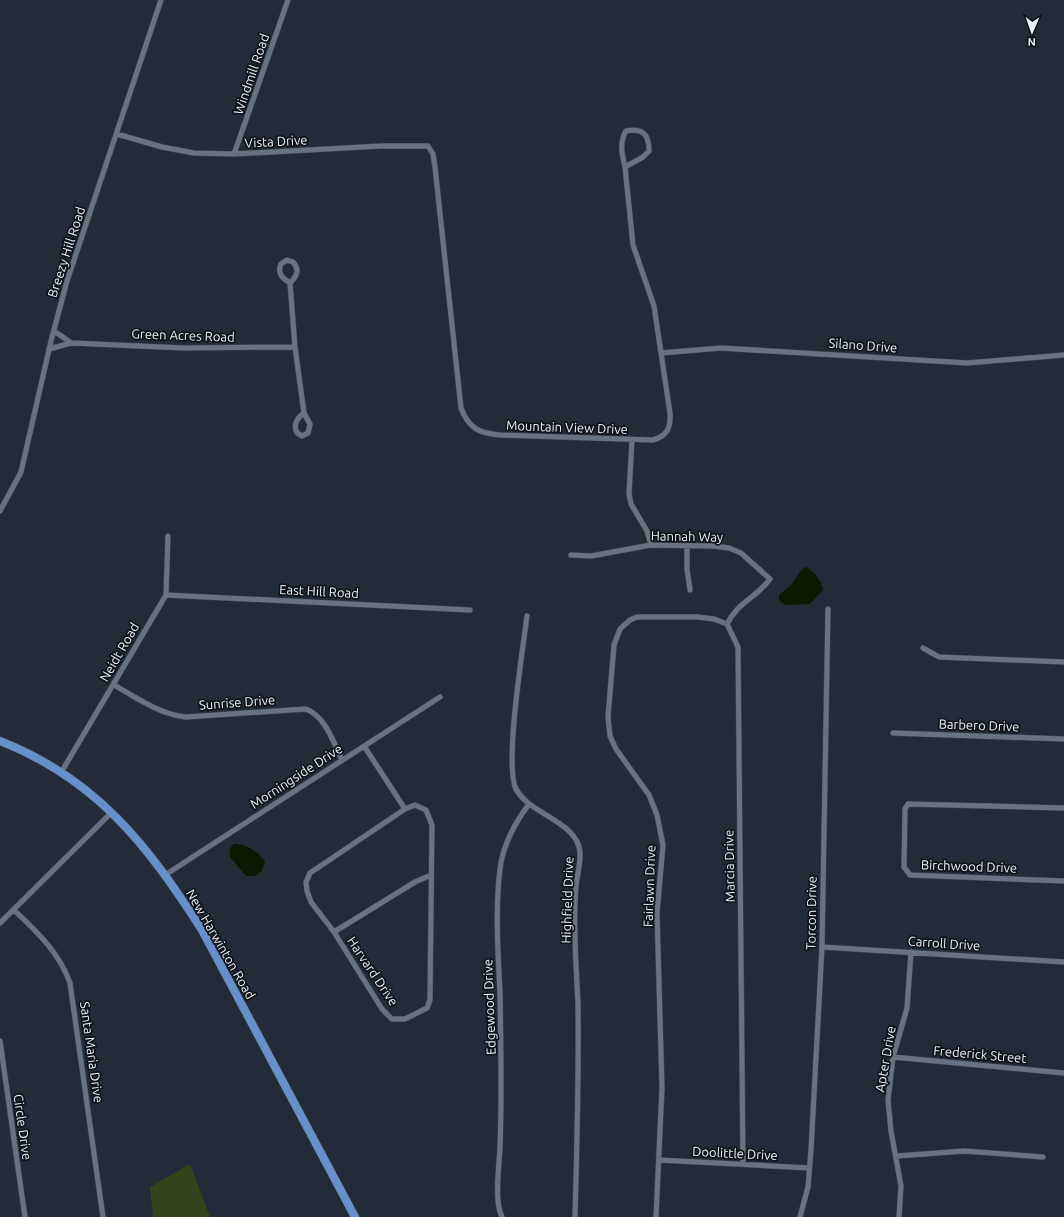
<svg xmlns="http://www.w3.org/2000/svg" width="1064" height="1217" font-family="Ubuntu,sans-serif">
	<rect width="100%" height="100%" fill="#222b37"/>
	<path fill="#33431b" d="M190,1164L210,1217H153L150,1187Z"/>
	<path fill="#0d1800" d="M806,567C815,572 821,580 823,590L810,604L786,605L779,600V595L791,585L802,569Z
		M234,844C245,843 258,852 265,861L262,871L255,876H246L230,857V848Z"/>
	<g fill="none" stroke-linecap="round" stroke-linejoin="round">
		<g stroke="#414853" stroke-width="6">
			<path id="street" d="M117,134L162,147L194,153L234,154L381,146H428L433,154L435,167L461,408C469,429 479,433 500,435L653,440C667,436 671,428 670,413L654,306L633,245L625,167C622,154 619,143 626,131C643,128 649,134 649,151L643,157L625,167
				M234,154L288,0
				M290,283C282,278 277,273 281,264L287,260L293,262C300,270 297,276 290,283L295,347L304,413L310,424L308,433L302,436L297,433C293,425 297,418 304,413
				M54,331L70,342
				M49,349L71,343L184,348L295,347
				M661,353L721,348L967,363L1064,355
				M632,440L629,494L631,504L647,531L651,545
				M0,511L21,472L51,341L67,281L161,0
				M687,545V569L690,590
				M571,555L591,556L651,545L713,546L729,548L741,553L770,579C756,598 738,602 727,624
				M166,595L470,610
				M527,616C523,648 504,766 516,789C530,815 577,821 580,852C581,863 577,875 576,886C575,901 574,916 575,931C575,955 577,980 578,1004C579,1075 577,1146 575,1217
				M923,648L939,657L1064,662
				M114,685C137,698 159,714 186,717L306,709C326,717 333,742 342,760
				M893,733L1064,739
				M364,746L405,809
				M62,771L166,595L168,536
				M415,805L426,810L432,825L430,1000L427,1008L405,1019H392L382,1009L334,932L311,902L307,891L306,882L310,873L405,809Z
				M1064,808L908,804L905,809L904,867L910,875L1064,881
				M165,875L440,697
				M14,910C37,932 59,952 70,983L103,1217
				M0,923L112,812
				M334,932L415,882L431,875
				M822,947L1064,962
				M0,1041L25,1217
				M893,1057L1064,1073
				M897,1156L964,1151L1043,1157
				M659,1160L809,1168
				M502,1217C494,1202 499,1166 500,1148C502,1096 501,1045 500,993C498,953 495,910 500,869C503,844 514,824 529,804
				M656,1217L662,1088L657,913L663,845L657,815L649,795L616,749L610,736L608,717L614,645L620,629L630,620L637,617H698L714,619L727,624L738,647L743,1164
				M800,1217L808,1187L811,1150L822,947L828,609
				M899,1217L901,1186L891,1131L888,1100L893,1057L907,1008L911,952"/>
		</g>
		<g stroke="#414853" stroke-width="9">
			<path id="primary" d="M0,741C97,779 148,846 202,930L355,1217"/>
		</g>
		<use href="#street" stroke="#687281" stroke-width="5"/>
		<use href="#primary" stroke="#668fcb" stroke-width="8"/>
	</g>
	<g text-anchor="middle" stroke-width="3.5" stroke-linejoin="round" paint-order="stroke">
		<g font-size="13" fill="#ecf1fa" stroke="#0f1319">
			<text transform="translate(251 74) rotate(-71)" y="5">Windmill Road</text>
			<text transform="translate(276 141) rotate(-3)" y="5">Vista Drive</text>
			<text transform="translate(66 252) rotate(-72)" y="5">Breezy Hill Road</text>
			<text transform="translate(183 335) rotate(2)" y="5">Green Acres Road</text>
			<text transform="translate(863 345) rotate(4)" y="5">Silano Drive</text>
			<text transform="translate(567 427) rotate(2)" y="5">Mountain View Drive</text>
			<text transform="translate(687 536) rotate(1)" y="5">Hannah Way</text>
			<text transform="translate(319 591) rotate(3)" y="5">East Hill Road</text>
			<text transform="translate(119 652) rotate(-60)" y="5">Neidt Road</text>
			<text transform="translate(237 702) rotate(-4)" y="5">Sunrise Drive</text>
			<text transform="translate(979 725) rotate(2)" y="5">Barbero Drive</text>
			<text transform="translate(296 776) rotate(-33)" y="5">Morningside Drive</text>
			<text transform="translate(729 866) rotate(-91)" y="5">Marcia Drive</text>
			<text transform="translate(969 866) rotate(2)" y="5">Birchwood Drive</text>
			<text transform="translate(649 886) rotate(-88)" y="5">Fairlawn Drive</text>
			<text transform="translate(567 900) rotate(-88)" y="5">Highfield Drive</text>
			<text transform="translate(811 913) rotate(-89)" y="5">Torcon Drive</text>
			<text transform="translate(944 943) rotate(4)" y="5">Carroll Drive</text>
			<text transform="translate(221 944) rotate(60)" y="5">New Harwinton Road</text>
			<text transform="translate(373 971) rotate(56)" y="5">Harvard Drive</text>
			<text transform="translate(489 1007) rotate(-92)" y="5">Edgewood Drive</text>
			<text transform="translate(92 1052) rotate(82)" y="5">Santa Maria Drive</text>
			<text transform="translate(980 1054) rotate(5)" y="5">Frederick Street</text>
			<text transform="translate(885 1059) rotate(-80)" y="5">Apter Drive</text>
			<text transform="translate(23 1127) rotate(82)" y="5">Circle Drive</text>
			<text transform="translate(735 1153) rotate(3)" y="5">Doolittle Drive</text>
		</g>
	</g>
	<g transform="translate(1032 32) rotate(182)" stroke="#0f1319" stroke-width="3" paint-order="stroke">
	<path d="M0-3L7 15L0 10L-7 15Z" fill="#ecf1fa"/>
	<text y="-6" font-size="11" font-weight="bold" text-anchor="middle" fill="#ecf1fa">N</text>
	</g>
</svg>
